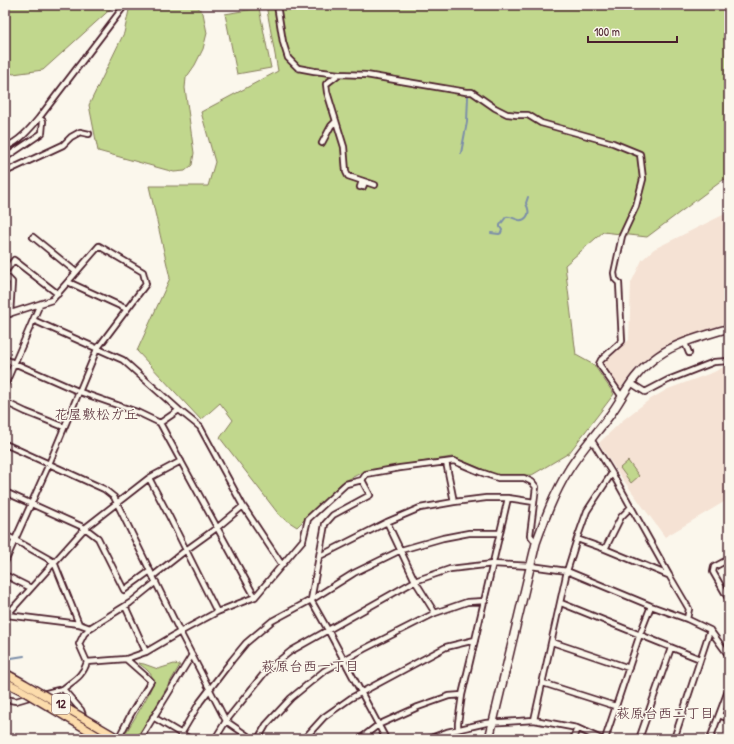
<svg xmlns="http://www.w3.org/2000/svg" width="734" height="744" font-family="'Patrick Hand','Klee One',sans-serif">
	<rect width="100%" height="100%" fill="#fbf7ec"/>
	<filter id="ink" filterUnits="userSpaceOnUse"><feTurbulence type="fractalNoise" baseFrequency=".025" numOctaves="2"/><feDisplacementMap in="SourceGraphic" scale="8" xChannelSelector="R" yChannelSelector="G"/><feConvolveMatrix kernelMatrix="1 2 1 2 8 2 1 2 1" color-interpolation-filters="sRGB"/></filter>
	<g filter="url(#ink)">
		<path fill="#f5e2d4" d="M729,212V322L666,345L647,358L634,370L620,389L604,367V364L605,361L629,340L631,283L642,260L654,249Z
			M729,364V499L665,537L616,470L599,443L623,420L649,400L668,389L714,372Z"/>
		<path fill="#c1d78d" stroke="#867b5c" d="M5,5H115L43,70L13,74L5,70Z
			M134,5H196L203,13L207,33L203,49L195,65L186,78L185,88L194,153L192,165L185,171L174,172L98,151L89,105L124,33L129,10Z
			M266,5H729V178L723,180L647,237L603,232L565,265L576,355L594,365L614,394L569,453L532,475L500,476L452,457L365,471L341,483L297,527L280,516L220,438L233,420L220,403L201,420L137,351L170,278L149,186H208L215,162L201,112L278,71Z
			M259,8L271,68L237,74L225,14Z
			M628,461L639,476L631,483L620,468Z
			M138,663L144,664L158,669L174,664L180,665L137,739H133L125,734C131,724 154,689 153,680C152,672 143,667 138,663Z"/>
		<g fill="none" stroke-linecap="round" stroke-linejoin="round">
			<path stroke="#7c8ea9" stroke-width="2" d="M461,153L467,122L468,96
				M491,233L499,234L501,233L502,230L500,227V225L506,217C511,216 514,219 519,220C525,221 530,215 528,209C528,207 526,205 526,203L528,197
				M5,659L24,656"/>
			<g stroke="#4a1f2b" stroke-width="8">
				<path id="street" d="M277,5L283,42L288,58L298,68L314,71L339,74
					M322,143L331,126L336,121
					M5,147C19,142 30,129 39,118
					M5,158L42,133L43,121L39,118L125,5
					M5,172L63,145L71,137L80,132L89,134
					M375,185L348,176L346,172L344,147L327,92L326,84L339,74L366,75L466,92H472L495,108L507,114L517,115H528L541,123L613,143L640,154L643,179L636,206L622,236L614,273L615,279L619,283L622,341L601,360L599,364L622,397
					M360,187L362,181
					M363,187L365,182
					M33,237L76,272
					M5,272L14,260L58,294
					M5,275L12,282L10,314
					M68,282L127,309
					M5,315L52,300L99,246L143,272L146,284L97,349L49,464L5,562
					M33,320L123,360L179,410
					M685,343L689,353
					M5,359L80,392L137,412L160,423L255,597
					M631,383L645,392L668,380L714,362L729,361
					M5,385L40,304
					M5,402L26,412L64,427
					M160,423L179,410L200,427L243,506L282,565
					M591,439L612,473L669,575L689,609L687,619
					M5,444L104,489L114,497L180,632L226,721L252,739
					M446,462L454,502
					M149,478L169,516L217,612
					M5,492L85,528L98,538L124,590L150,571
					M387,522L415,581L435,613
					M5,535L15,540L54,562L79,624
					M577,539L605,549L668,575
					M605,549L621,517L631,507
					M320,556L387,522L420,508L454,502L486,498H508L534,502
					M729,559L714,567L713,572L729,600
					M5,575L31,588
					M153,576L186,550L218,527L243,506
					M561,603L700,659
					M125,606L146,652L180,632L217,612L255,597L303,540L308,519L346,484L362,480
					M5,615H7L85,528L149,478L181,461
					M7,615L79,624L90,628
					M552,642L629,668
					M126,659L146,652
					M543,683L615,706
					M63,689C74,680 83,676 87,662
					M42,694L63,689L81,710L84,718
					M5,699L16,701L33,696
					M719,715L729,719
					M153,717L190,739
					M534,720L567,571L577,539L587,511L612,473
					M458,729V723L462,695L475,640L508,498
					M89,731L92,739
					M181,734L200,702L232,660L246,643L272,621L311,600L325,524L333,515L370,495L362,480L366,474L400,468L454,461L480,472L498,478H524L532,482L536,487L530,535L536,543
					M118,739L131,714L151,681L126,659L87,662L79,644L84,634L90,628L130,603L156,582
					M140,739L192,655
					M215,739L226,721L266,671L291,651L415,581L450,569L493,564L531,566L567,571L651,606L687,619L710,630L729,656
					M258,739L266,725L291,698L324,671L364,649L435,613L467,602L485,601
					M304,739L324,717L351,698L446,647L475,640
					M360,739L378,725L418,707L449,696L462,695
					M386,739L328,630L311,600L354,573L401,550L443,538L469,533H500
					M428,739L447,732L486,723L534,720L577,728L601,739
					M573,739L577,728
					M605,739L640,634L651,606
					M639,739L671,648
					M674,739L710,630
					M710,739L729,688"/>
			</g>
			<g stroke="#4a1f2b" stroke-width="10">
				<path id="secondary" d="M489,739L536,543C545,518 554,494 568,471C580,451 597,433 610,415C620,402 627,386 638,374C644,367 651,361 658,356C677,342 707,335 729,328"/>
			</g>
			<use href="#street" stroke="#fbf7ec" stroke-width="4.5"/>
			<use href="#secondary" stroke="#fbf7ec" stroke-width="7"/>
			<g stroke="#4a1f2b" stroke-width="10" stroke-linecap="butt">
				<path id="primary-bridge" d="M5,673L25,684L116,737
					M5,682L21,690L103,739"/>
			</g>
			<use href="#primary-bridge" stroke="#fcdcac" stroke-width="7"/>
		</g>
	</g>
	<g text-anchor="middle" stroke-width="3" stroke-linejoin="round" paint-order="stroke">
		<rect fill="#fbf7ec" stroke="#7f6065" stroke-width="1" x="52" y="694" width="18" height="20" rx="3"/>
		<g font-size="12" font-weight="bold" fill="#4a1f2b">
			<text x="61" y="708">12</text>
		</g>
		<g font-size="14" fill="#4a1f2b" stroke="#fbf7ec">
			<text x="96" y="419">花屋敷松ガ丘</text>
			<text x="310" y="671">萩原台西一丁目</text>
			<text x="665" y="718">萩原台西二丁目</text>
		</g>
	</g>
	<rect width="734" height="744" fill="none" stroke="#fbf7ec" stroke-width="20"/>
	<rect x="10" y="10" width="714" height="724" fill="none" stroke="#4a1f2b" stroke-width="1.5" filter="url(#ink)"/>
	<path d="M588 36v6h89v-6" fill="none" stroke="#4a1f2b" stroke-width="2"/>
	<text x="594" y="36" font-size="12" fill="#4a1f2b" stroke="#fbf7ec" stroke-width="3" paint-order="stroke">100 m</text>
</svg>
